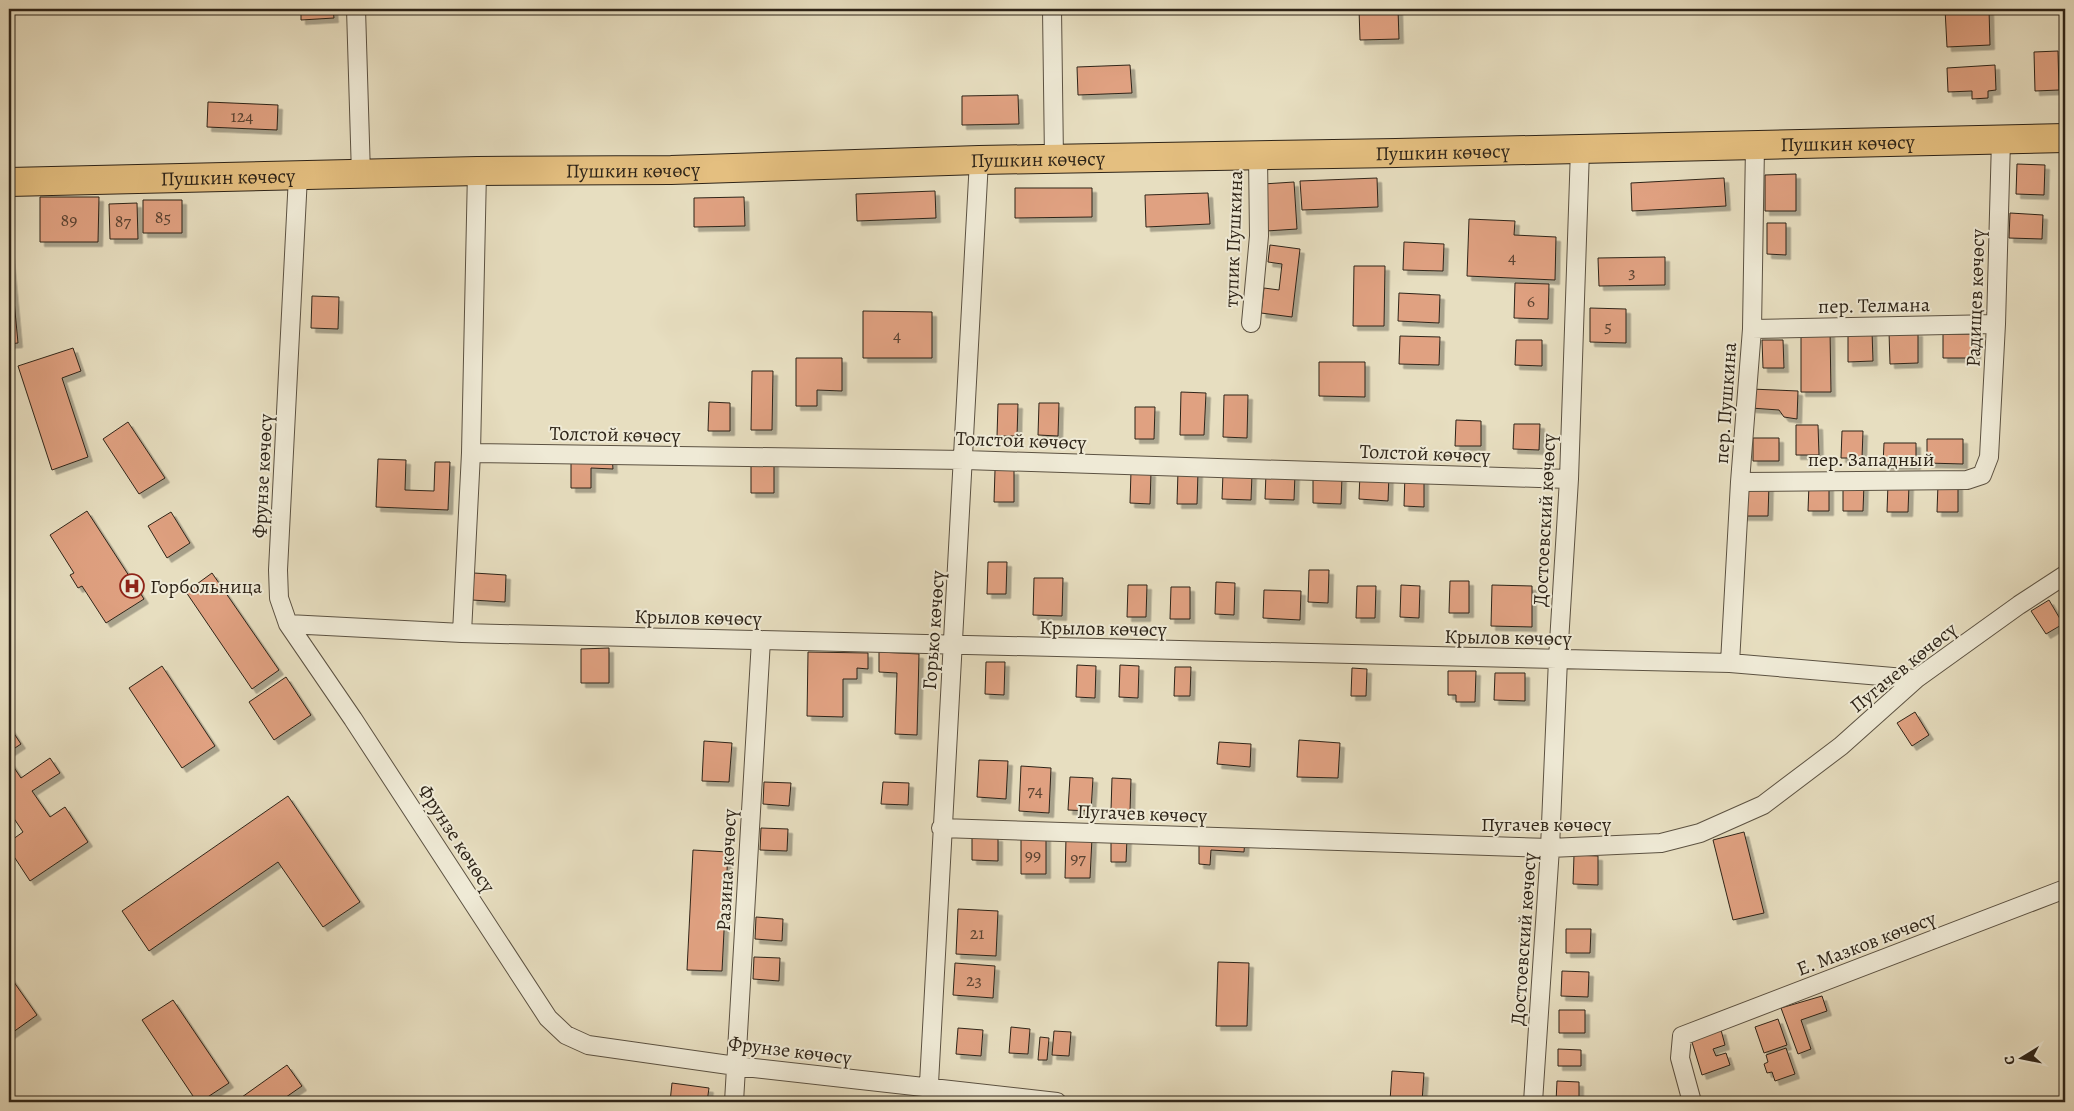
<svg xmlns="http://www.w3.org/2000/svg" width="2074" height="1111" font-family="Alegreya,serif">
	<defs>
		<filter id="shadow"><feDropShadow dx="4.5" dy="4.5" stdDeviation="0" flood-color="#0004"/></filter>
	</defs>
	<rect width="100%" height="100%" fill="#e7dec0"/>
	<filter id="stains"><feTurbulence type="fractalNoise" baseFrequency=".004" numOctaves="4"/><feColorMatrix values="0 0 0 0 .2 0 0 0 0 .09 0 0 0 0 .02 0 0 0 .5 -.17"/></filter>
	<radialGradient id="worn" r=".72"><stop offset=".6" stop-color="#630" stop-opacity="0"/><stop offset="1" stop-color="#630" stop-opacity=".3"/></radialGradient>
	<path fill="#e0a181" stroke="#2e2418" filter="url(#shadow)" d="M301,9H333L334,18L301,20Z
		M1359,9H1398L1399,39L1360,40Z
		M1945,9H1989L1990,45L1947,47Z
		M2058,51L2059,90L2035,91L2034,52Z
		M1130,65L1132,93L1078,95L1077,67Z
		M1995,65L1996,90L1988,91V98L1972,99V91L1948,92L1947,68Z
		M1018,95L1019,124L962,125V96Z
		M208,102L278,105L277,130L207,127Z
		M2017,164L2045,165L2044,195L2016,194Z
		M1796,174V211H1765V175Z
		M1377,178L1378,207L1302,210L1300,181Z
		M1724,178L1726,206L1632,211L1631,183Z
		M1294,182L1297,229L1266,231L1263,184Z
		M1015,188H1092V217L1015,218Z
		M935,191L936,218L857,221L856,194Z
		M1208,193L1210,224L1146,227L1145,195Z
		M40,197H99L98,242H40Z
		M744,197L745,226L694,227V198Z
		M143,200H182V233H143Z
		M137,203L138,239H110L109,204Z
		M2010,213L2043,215L2042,239L2009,238Z
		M1469,219L1515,221L1514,235L1556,237L1555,280L1467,276Z
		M1767,223H1786V255L1767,254Z
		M1404,242L1444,244L1443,271L1403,270Z
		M1270,245L1300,249L1292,317L1261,313L1264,288L1279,290L1282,264L1268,262Z
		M9,247L18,343L9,344Z
		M1665,257V285L1599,286L1598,258Z
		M1354,266H1385L1384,326H1353Z
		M1515,283L1549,284L1548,319L1514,318Z
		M1399,293L1440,295L1439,323L1398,321Z
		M312,296L339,297L338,329L311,328Z
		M1590,308L1626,309V343L1590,342Z
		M863,311L932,312V358H863Z
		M1801,330H1830L1831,392H1801Z
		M1872,331L1873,361L1848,362V332Z
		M1889,332H1918V363L1890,364Z
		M1943,334H1976V358H1943Z
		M1400,336L1440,337L1439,365L1399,364Z
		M1516,340H1542V366L1515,365Z
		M1762,340H1783L1784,368H1763Z
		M73,348L81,371L62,378L88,457L52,470L18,366Z
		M796,358H842V391L817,390V406H796Z
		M1319,362H1365V397L1319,396Z
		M752,371H773L772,430H751Z
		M1751,389L1798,391L1797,419L1784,417L1779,410L1751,408Z
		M1181,392L1206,393L1204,435H1180Z
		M1224,395H1248L1247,438L1223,437Z
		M709,402L730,403V431H708Z
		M1039,403H1059L1058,436L1038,435Z
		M998,404H1018L1017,436H997Z
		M1135,407H1155L1154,439H1135Z
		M1456,420L1481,421V446H1455Z
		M128,422L165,478L139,494L103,439Z
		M1514,424H1540L1539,450L1513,449Z
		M1796,425H1818L1819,455H1796Z
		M1842,431H1863L1862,458H1841Z
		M1753,438H1779V461H1753Z
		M1927,439H1963V464L1927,463Z
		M1884,443H1916V465H1883Z
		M571,456H612L613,469L591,468V488H571Z
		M378,459L406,460L405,490L434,491L435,462H450L448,510L376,507Z
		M751,460H774V493H751Z
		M995,470H1014V502H994Z
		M1131,471L1151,472L1150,504L1130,503Z
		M1178,471L1198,472L1197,504H1177Z
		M1223,473L1252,474L1251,500L1222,499Z
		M1266,473L1295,474L1294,500L1265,499Z
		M1360,473L1389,474L1388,501L1359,499Z
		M1405,474H1424V507L1404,506Z
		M1313,476L1342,477L1341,504L1313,503Z
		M1843,483L1864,484L1863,511H1843Z
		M1769,484L1768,516H1742L1743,485Z
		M1809,484H1829V511H1808Z
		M1888,484L1909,485L1908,512H1887Z
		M1938,484L1958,485V512H1937Z
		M87,511L144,599L106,623L82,586L78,588L70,575L74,573L50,535Z
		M171,512L190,543L167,558L148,526Z
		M988,562H1007L1006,594H987Z
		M1309,570H1329L1328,603L1308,602Z
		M212,573L279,670L252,689L186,592Z
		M474,573L506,575L505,602L472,600Z
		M1034,578H1063L1062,616L1033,615Z
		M1450,581H1469V613H1449Z
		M1216,582L1235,583L1234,615L1215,614Z
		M1128,585H1147L1146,617H1127Z
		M1401,585L1420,586L1419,618L1400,617Z
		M1492,585L1532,586V627L1491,626Z
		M1357,586H1376L1375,618H1356Z
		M1171,587H1190V619H1170Z
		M1264,590L1301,591L1300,620L1263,618Z
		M2049,600L2063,624L2046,634L2031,611Z
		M609,648V683H581V649Z
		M808,652L868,653V669L857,668V679H843V717L807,716Z
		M879,652L919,654L917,735L895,734L897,673L879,672Z
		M986,662H1005L1004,695L985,694Z
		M1077,665L1096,666L1095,698L1076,697Z
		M1120,665L1139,666L1138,698L1119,697Z
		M162,666L215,746L182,768L129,688Z
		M1175,667H1191L1190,696H1174Z
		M1352,668L1367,669L1366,696H1351Z
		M1448,671H1476L1475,702H1456V695H1448Z
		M1495,673H1525V701L1494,700Z
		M286,677L311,715L274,740L249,702Z
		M1915,712L1929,735L1912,746L1897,723Z
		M9,726L21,744L9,752Z
		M1299,740L1340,743L1338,778L1297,777Z
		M704,741L732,743L729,782L702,781Z
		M1219,742L1251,744L1250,767L1217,764Z
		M50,758L60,773L32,791L50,817L65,807L88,842L30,881L9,849V842L23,832L9,811V760L21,778Z
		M979,760L1008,761L1006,799L977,797Z
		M1021,766L1051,768L1049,813L1019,811Z
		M1070,777L1093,778L1091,811L1068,810Z
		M1112,778L1131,779L1130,811L1111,810Z
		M764,782L791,783L789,806L763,804Z
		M883,782L909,783L908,805L881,804Z
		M288,796L360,902L323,927L278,862L149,951L122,911Z
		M761,828L788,829L787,851L760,850Z
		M1744,832L1764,913L1733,920L1713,840Z
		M1021,835H1046V874H1021Z
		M972,837H998V861L972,860Z
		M1199,837L1245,839L1244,852L1211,850L1210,865L1199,864Z
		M1066,838H1092L1090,878H1065Z
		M1111,838H1127L1126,862H1111Z
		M693,850L728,852L722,971L687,970Z
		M1574,855L1598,856V885L1573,884Z
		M958,909L998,911L996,956L956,954Z
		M756,917L783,919L782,941L755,939Z
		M1566,929H1591L1590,953H1566Z
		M754,957L780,958L779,981L753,979Z
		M1218,962L1249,963L1247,1026H1216Z
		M955,963L995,966L993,998L953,995Z
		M1562,971L1589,972L1588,997L1561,996Z
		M9,975L37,1015L9,1035Z
		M1822,996L1827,1011L1801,1020L1811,1049L1798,1054L1781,1008Z
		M173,1000L229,1083L200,1102H197L142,1020Z
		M1559,1010H1585V1033H1559Z
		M1778,1019L1787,1045L1764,1053L1755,1027Z
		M1011,1027L1030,1029L1028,1054L1009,1053Z
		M958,1028L983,1030L981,1056L956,1054Z
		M1721,1030L1725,1045L1713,1049L1716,1056L1726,1053L1730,1065L1702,1075L1691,1039Z
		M1054,1031L1071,1032L1069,1056L1052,1055Z
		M1040,1037L1049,1038L1047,1060H1038Z
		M1786,1048L1795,1074L1775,1081L1772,1072L1767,1073L1764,1064L1768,1062L1766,1055Z
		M1558,1049L1581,1050V1066H1558Z
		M287,1065L302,1086L279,1102H235Z
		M1392,1071L1424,1073L1422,1102L1390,1101Z
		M1557,1081L1579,1082V1102H1556Z
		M672,1083L709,1088L707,1102H670Z"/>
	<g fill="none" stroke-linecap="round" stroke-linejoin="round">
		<g stroke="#5c5242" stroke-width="20">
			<path id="street" d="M356,9L361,175
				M1052,9L1054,160
				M298,176L278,570L279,598L288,624L353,719L548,1018L566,1035L588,1045L736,1066L1057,1102
				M1251,323L1259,236L1258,156
				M1752,329L1996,324
				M471,453L965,460L1569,479
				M1740,482L1967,480L1982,475L1989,457L1996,324L2001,140
				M288,624L462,633L1730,663L1916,679
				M462,633L471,453L477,171
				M1730,663L1740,482L1752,329L1755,146
				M941,828L1550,848L1661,843L1700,833L1763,805L1841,746L1916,679L2019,605L2065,575
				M734,1102L761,640
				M928,1102C943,788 964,474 979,160
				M1533,1102L1550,848L1558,659L1569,479L1580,149
				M1692,1102L1680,1058L1682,1036L2065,889"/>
		</g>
		<g stroke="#2e2418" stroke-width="30">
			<g id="highway">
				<path id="s1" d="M9,182L477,171L671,170L979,160L1396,153L2065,138"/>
			</g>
		</g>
		<use href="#street" stroke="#efead6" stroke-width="18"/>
		<use href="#highway" stroke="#e4bf80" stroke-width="28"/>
	</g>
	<defs>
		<g id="hospital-ring" transform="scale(1.25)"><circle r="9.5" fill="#efead6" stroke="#8f2418" stroke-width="1.5"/><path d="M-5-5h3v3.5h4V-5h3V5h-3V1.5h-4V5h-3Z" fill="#8f2418"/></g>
	</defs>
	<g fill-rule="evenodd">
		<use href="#hospital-ring" x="132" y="586"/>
	</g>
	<g text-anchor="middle" stroke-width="4" stroke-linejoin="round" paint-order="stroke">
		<g font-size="18" fill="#5a4332">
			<text x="242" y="122">124</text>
			<text x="163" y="223">85</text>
			<text x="69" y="226">89</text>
			<text x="123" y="227">87</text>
			<text x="1512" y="263">4</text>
			<text x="1632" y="278">3</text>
			<text x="1531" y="307">6</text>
			<text x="1608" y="332">5</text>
			<text x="897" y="341">4</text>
			<text x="1035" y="796">74</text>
			<text x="1033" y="861">99</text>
			<text x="1078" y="864">97</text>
			<text x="977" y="939">21</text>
			<text x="974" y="986">23</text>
		</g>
		<g font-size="20" fill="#2e2418" stroke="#efead6">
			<text dy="7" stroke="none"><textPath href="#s1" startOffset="1839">Пушкин көчөсү</textPath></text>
			<text dy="7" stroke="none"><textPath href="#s1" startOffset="1434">Пушкин көчөсү</textPath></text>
			<text dy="7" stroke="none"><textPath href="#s1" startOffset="1029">Пушкин көчөсү</textPath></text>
			<text dy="7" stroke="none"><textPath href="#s1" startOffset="624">Пушкин көчөсү</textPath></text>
			<text dy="7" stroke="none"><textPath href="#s1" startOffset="219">Пушкин көчөсү</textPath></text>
			<text transform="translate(1233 239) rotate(-88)" y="7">тупик Пушкина</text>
			<text transform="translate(1975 298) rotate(-88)" y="7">Радищев көчөсү</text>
			<text transform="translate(1874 305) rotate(-1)" y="7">пер. Телмана</text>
			<text transform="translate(1725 403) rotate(-86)" y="7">пер. Пушкина</text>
			<text transform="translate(615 434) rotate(1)" y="7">Толстой көчөсү</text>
			<text transform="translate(1021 440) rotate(2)" y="7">Толстой көчөсү</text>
			<text transform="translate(1425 453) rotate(2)" y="7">Толстой көчөсү</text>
			<text x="1871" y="466">пер. Западный</text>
			<text transform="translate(262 476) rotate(-87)" y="7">Фрунзе көчөсү</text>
			<text transform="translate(1544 520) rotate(-87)" y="7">Достоевский көчөсү</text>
			<text transform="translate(698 617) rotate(1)" y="7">Крылов көчөсү</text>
			<text transform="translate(1103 628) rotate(1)" y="7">Крылов көчөсү</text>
			<text transform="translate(933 630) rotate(-86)" y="7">Горько көчөсү</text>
			<text transform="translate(1508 637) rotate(1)" y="7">Крылов көчөсү</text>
			<text transform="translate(1903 667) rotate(-39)" y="7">Пугачев көчөсү</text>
			<text transform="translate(1142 813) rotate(2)" y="7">Пугачев көчөсү</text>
			<text x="1546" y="831">Пугачев көчөсү</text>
			<text transform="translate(457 838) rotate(57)" y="7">Фрунзе көчөсү</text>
			<text transform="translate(726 870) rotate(-87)" y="7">Разина көчөсү</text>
			<text transform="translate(1523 939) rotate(-86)" y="7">Достоевский көчөсү</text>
			<text transform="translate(1866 943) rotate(-21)" y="7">Е. Мазков көчөсү</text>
			<text transform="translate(790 1050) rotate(7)" y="7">Фрунзе көчөсү</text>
		</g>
		<g font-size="20" fill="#2e2418" stroke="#efead6" text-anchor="start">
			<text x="150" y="593">Горбольница</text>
		</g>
	</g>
	<rect width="2074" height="1111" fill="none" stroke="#e7dec0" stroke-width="30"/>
	<rect x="10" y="10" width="2054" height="1091" fill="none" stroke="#2e2418" stroke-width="2.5"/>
	<rect x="15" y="15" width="2044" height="1081" fill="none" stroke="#2e2418"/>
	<g transform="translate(2022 1058) rotate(260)" stroke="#efead6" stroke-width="4" paint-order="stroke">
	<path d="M0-4L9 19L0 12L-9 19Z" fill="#2e2418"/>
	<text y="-8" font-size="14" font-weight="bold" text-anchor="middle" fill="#2e2418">С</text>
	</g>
	<rect width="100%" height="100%" filter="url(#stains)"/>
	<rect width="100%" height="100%" fill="url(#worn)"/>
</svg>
